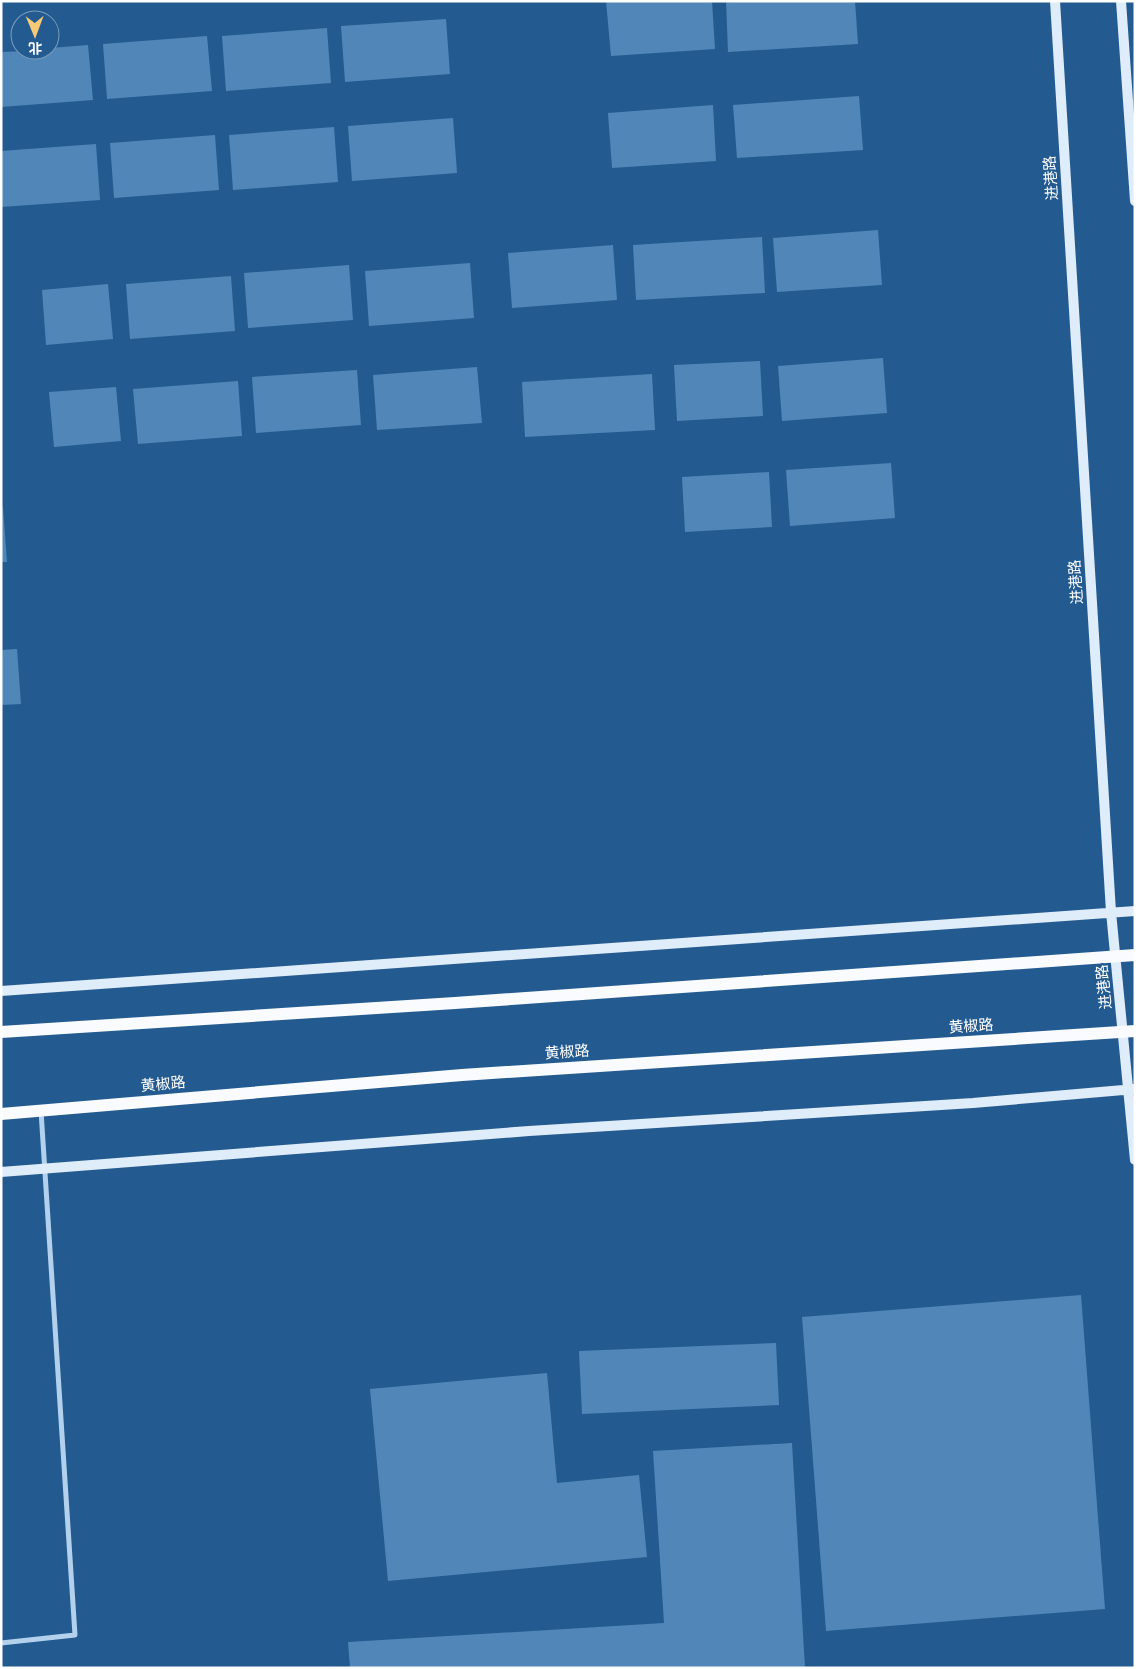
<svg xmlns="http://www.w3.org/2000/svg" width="1136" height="1669" font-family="'DM Sans','Noto Sans SC',sans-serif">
	<rect width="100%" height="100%" fill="#235b90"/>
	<path fill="#5087b8" d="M606,1H712L715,49L611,56Z
		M726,1H855L858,44L728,52Z
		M446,19L450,74L345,82L341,26Z
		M327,28L331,83L226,91L222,36Z
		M207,36L212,91L107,99L103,44Z
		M88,45L93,100L1,107V52L50,50V48Z
		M859,96L863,150L737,158L733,105Z
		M713,105L716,161L612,168L608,113Z
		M453,118L457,173L352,181L348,126Z
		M334,127L338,182L233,190L229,135Z
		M215,135L219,190L114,198L110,143Z
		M96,144L100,200L1,207V151Z
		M878,230L882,285L777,292L773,238Z
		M762,237L765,293L636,300L633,245Z
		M613,245L617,300L512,308L508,253Z
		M470,263L474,318L369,326L365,271Z
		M349,265L353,320L248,328L244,273Z
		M231,276L235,331L130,339L126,284Z
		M108,284L113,339L46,345L42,290Z
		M883,358L887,413L782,421L778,366Z
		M760,361L763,416L677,421L674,365Z
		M477,367L482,423L377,430L373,375Z
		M357,370L361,425L256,433L252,377Z
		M652,374L655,430L525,437L522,382Z
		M238,381L242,436L138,444L133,389Z
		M116,387L121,441L54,447L49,392Z
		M891,463L895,518L790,526L786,470Z
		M769,472L772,527L685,532L682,477Z
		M3,507L7,562H1V508Z
		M17,649L21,704L1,705V650Z
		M1081,1295L1105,1609L826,1631L802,1317Z
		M776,1343L779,1405L582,1414L579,1351Z
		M547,1373L557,1483L639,1475L647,1557L388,1581L370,1389Z
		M792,1443L805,1668H350L348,1642L664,1623L653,1451Z"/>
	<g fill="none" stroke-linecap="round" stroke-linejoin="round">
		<path stroke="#b3d1ec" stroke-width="5" d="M1,1643L75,1635L41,1111"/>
		<path stroke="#dfecf9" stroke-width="10" d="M1055,1L1111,912L1135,1160
			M1121,1L1135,201
			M1,991L1135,911
			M1,1172L529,1131L973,1103L1135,1089"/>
		<path stroke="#f9fbff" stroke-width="12" d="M1,1032L455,1003L1135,955
			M1,1114L462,1075L1135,1031"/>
	</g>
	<g text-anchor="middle" stroke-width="4" stroke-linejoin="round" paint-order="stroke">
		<g font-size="15" fill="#fff" stroke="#235b90">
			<text transform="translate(1051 178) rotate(-94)" y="5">进港路</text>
			<text transform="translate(1076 582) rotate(-94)" y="5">进港路</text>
			<text transform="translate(1104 987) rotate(-96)" y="5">进港路</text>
			<text transform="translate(971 1026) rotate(-4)" y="5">黄椒路</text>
			<text transform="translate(567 1052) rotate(-4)" y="5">黄椒路</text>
			<text transform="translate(163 1084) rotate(-5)" y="5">黄椒路</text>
		</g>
	</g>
	<rect width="1136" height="1669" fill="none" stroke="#ffffff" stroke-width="5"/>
	<g transform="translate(35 35) rotate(179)"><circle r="24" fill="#235b90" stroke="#7b9dbc"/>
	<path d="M0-4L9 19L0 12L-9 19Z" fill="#f7c876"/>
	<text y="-8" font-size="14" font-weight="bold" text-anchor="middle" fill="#ffffff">北</text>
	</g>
</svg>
